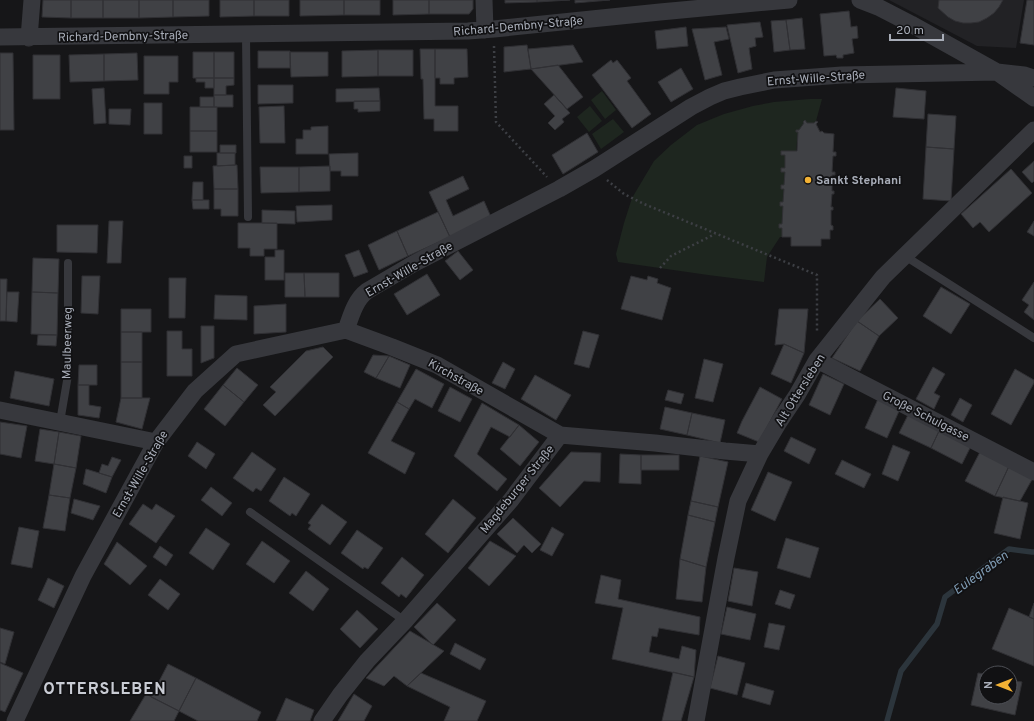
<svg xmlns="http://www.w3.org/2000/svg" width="1034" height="721" font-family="Overpass,sans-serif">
	<rect width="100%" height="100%" fill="#161618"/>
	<path fill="#222225" d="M889,0H1024L1016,48L977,46Z"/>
	<path fill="#1e261f" d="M602,91L616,110L605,119L591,100Z
		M810,99H822L816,121L814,123H807L805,120L803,122L804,123L799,130H796V132H798L796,151H781L785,155V168L781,172H785L784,185H781V189H784L783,202H780V206H783L782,224H779L780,228H782V237H780L767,257L764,282L708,275L618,262L616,254L624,223L632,198L654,161L671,145L697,125L724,114L753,106L774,102Z
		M590,106L602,121L589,132L577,117Z
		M613,119L624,132L601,149L592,134Z"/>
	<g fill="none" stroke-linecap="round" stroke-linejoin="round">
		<path stroke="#2c353c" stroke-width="5.5" d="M887,721L901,671L937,624L945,597L1009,549L1032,552H1034"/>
	</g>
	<path fill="#404145" stroke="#303034" d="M43,0H71V18L42,17Z
		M71,0H103V18H71Z
		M103,0H139V18H103Z
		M139,0H173V17L139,18Z
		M173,0H209V16L173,17Z
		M220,0H254V16L220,17Z
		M254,0H289V16H254Z
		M300,0H344V15L300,16Z
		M344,0H380V15H344Z
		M393,0H429V14L393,15Z
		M429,0H473V9L469,14H429Z
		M505,0H537V2L505,3Z
		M537,0H570L537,2Z
		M575,0H610L575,3Z
		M939,0H1003L999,7L994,13L987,18L979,22L971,23H963L955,21L948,17L938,8Z
		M1027,0H1034V45L1020,43Z
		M849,11L851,27L857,26L858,38L852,39L854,53L843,55V58H837L836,55L824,56L820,14Z
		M802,18L805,49L790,50L786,20Z
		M786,20L790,50L774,52L771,21Z
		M760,22L763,37L755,38L756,46L749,48L752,69L738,73L727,25Z
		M686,27L688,46L657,49L655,31Z
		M726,27L729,39L714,42L722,75L705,80L692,29Z
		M527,45L531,69L504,72V47Z
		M573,45L583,62L531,69L528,49Z
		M420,49H435V106H458V131H434V119H424L423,79H421Z
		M435,49H467L468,77L454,78V84H440V78H435Z
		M378,50V76L342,77V51Z
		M378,50H413V76H378Z
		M258,51H290V68H258Z
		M193,52H214V78H193Z
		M214,52H234V78H214Z
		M290,52H328V76L291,77Z
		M0,53H13L14,130H0Z
		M137,53L138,80L104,81V54Z
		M104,54V81L70,82L69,55Z
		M33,55H60V99H33Z
		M144,56H178V82H169V94H144Z
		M611,60L613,63L617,60L631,78L627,81L651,114L632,128L592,75Z
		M558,65L583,97L567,109L531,69Z
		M681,68L693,89L671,102L658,82Z
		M196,78H214V88H205V82H196Z
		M214,78H234V85L226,86V95H214Z
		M258,85H293V103L258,104Z
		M104,88L106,123L94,124L92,89Z
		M379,88L380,101L336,102V89Z
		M896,88L926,91L924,119L893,117Z
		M214,95H233V107H214Z
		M554,95L570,113L562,119L564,122L555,130L548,123L555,116L544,104Z
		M200,97H214V107H200Z
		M354,101H380V111L358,112V109H354Z
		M144,103H162V134H144Z
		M284,106L285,143H260L259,107Z
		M190,107H217V131H190Z
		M109,109H131L130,125L109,124Z
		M928,114L956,116L954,149L926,147Z
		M805,120L807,123H814L816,121L818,122L816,124L820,132L822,131L824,133L834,134L833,152H836V156H833L832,172H835V175H832V191H834V194H832L831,207H833V210H831V225L833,226V230H830V239H821V246H791V237H782V228H779V224H782L783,206H780V202H783L784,189H781V185H784L785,172H781V168H785V155H781V151H797L798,132H796V130H799L804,123L803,122Z
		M328,126V154H296V139H303V130H311V127Z
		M190,131H217V152H190Z
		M587,133L598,152L563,174L552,155Z
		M220,145H236V153H220Z
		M926,147L954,149L951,201L923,199Z
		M217,153H235V165L217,166Z
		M358,153V176H341V171H330L329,154Z
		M184,156H192V168H184Z
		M1034,161V181L1032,183L1022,172Z
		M237,165L238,189H214L213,166Z
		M330,166V191L299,192V167Z
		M260,167H299V192L261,193Z
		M1011,169L1032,193L989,232L980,222L973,228L961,214Z
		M463,176L469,189L446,200L453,216L484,201L491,217L450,237L429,192Z
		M193,182H203V200H192Z
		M214,189H238V216H221V209H214Z
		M192,200H209V209H193Z
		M332,205V220L297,222L296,206Z
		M262,210L295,211V224L262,223Z
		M438,212L450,237L408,256L397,231Z
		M109,221H123L121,263H107Z
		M1034,221V236L1027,232Z
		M238,223H277V249H264V256H250V248H238Z
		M57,225H98L97,253L57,252Z
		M397,231L408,256L379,270L368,245Z
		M275,250H284V280H265V257H275Z
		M359,250L368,272L354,277L345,255Z
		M458,251L473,270L460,280L445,261Z
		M33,258L59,259L58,293L32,292Z
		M285,273H304L305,297H285Z
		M304,273H339V297H305Z
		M427,274L440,295L407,315L394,294Z
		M82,276H100L98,314L81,313Z
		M631,276L647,280L648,276L658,279L657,283L671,288L662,320L621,309Z
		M169,278H186L185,318H169Z
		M0,279H7L6,321H0Z
		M1034,282V320L1024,312L1029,305L1022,300Z
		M941,287L970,304L951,334L923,316Z
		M7,292H19L17,322L6,321Z
		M32,292L58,293L57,335L31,334Z
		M215,295L247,296V320L214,319Z
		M880,299L898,318L879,336L857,321Z
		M286,304V332L254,334V306Z
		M121,309H151V332H121Z
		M779,309H808L804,353L784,344L775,345Z
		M857,321L879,336L860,371L832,358Z
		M201,326H214V358L201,363Z
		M167,331H182V349H192V376H167Z
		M583,331L599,335L589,368L574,364Z
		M121,332H142V362H121Z
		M38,335H57L56,346L37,345Z
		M784,344L804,353L791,383L771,374Z
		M323,347L333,357L275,416L263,405L276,392L270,387L306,351Z
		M373,355L389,356L376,378L364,372Z
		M389,356L410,365L400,388L376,378Z
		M704,359L723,364L713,402L695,398Z
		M121,362H142V398H121Z
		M503,362L515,369L505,389L492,383Z
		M79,365H97V385H78Z
		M933,367L945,374L934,393L940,396L934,409L916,399Z
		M237,368L258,385L244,402L223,385Z
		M416,369L444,384L432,408L415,399L409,409L397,402Z
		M1015,369L1034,380V383L1011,425L991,414Z
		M15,371L54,379L49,406L10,398Z
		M823,374L844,384L830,415L809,405Z
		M535,375L571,395L556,420L521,399Z
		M78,385H89V405L101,407L99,418L78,415Z
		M223,385L244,402L225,426L204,409Z
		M450,387L472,399L460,422L438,411Z
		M760,387L782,399L759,442L737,433L742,421Z
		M668,390L684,394L681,404L665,400Z
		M121,398H150L142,429L116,422Z
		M960,398L972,405L963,422L951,415Z
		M878,399L900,409L887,438L865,428Z
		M397,402L409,409L391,441L415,453L405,474L368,453Z
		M482,403L519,425L510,437L491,427L477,454L507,479L497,491L454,456Z
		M665,407L692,413L687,435L660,429Z
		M692,413L725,420L720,443L687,435Z
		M909,413L940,429L931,448L899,433Z
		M0,422L27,426L21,458L0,454Z
		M519,425L539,442L520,466L500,449Z
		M40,429L59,432L54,464L35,461Z
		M940,429L972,444L962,464L931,448Z
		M59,432L81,436L76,468L54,464Z
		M791,437L816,449L809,464L784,451Z
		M197,442L215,454L206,469L188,456Z
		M893,445L910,452L898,481L882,474Z
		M981,450L1010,464L995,496L965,481Z
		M252,452L276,469L261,491L256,488L253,492L233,478Z
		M571,452L601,453L600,482L584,481L560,507L539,488Z
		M620,454L641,455V484L619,483Z
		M641,455H679V470H641Z
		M700,456L728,462L718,507L691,501Z
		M112,457L121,460L112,477L99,473L102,464L108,466Z
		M842,460L871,474L864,488L835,474Z
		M54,464L76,468L70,498L49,495Z
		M1010,464L1034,476L1020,501L995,496Z
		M86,469L112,477L106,493L83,484Z
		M768,472L792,482L775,521L751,510Z
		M284,477L310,494L296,516L292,513L290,516L269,501Z
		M211,487L232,503L222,516L201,500Z
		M49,495L70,498L65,531L43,528Z
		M1003,497L1028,503L1020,539L994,533Z
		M74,499L100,506L93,520L71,513Z
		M453,499L476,518L448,553L425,534Z
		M691,501L718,507L715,522L688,515Z
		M143,504L152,510L156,504L175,516L156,543L129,524Z
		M322,504L347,522L330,545L308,529L311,525L308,523Z
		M688,515L715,522L706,567L680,559Z
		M513,518L541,544L532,553L524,545L517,553L497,534Z
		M19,527L39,531L32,568L11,564Z
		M552,527L564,534L552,556L540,550Z
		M206,528L230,544L213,570L189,553Z
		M357,530L383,548L368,569L364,567L363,569L341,553Z
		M786,538L819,548L810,578L777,568Z
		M262,541L290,561L274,583L246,564Z
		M490,541L516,556L489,586L468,568Z
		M117,542L147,566L130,585L104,564Z
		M160,546L173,555L166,566L153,557Z
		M402,557L424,575L406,598L401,594L399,597L381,583Z
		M680,559L706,567L702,602L676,599Z
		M734,568L758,572L752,606L728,601Z
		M306,571L329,589L313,611L289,593Z
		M601,575L621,580L618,599L700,617L699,635L659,628L657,637L652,636L649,652L679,659L682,646L696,650L694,677L612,659L623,608L595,603Z
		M48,578L64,586L54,608L38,600Z
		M160,579L180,594L168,610L148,595Z
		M780,590L795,595L790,609L775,604Z
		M437,603L456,620L433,645L414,627Z
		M1034,603V619L1029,617Z
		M727,607L756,614L750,640L721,634Z
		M1009,608L1034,619V666L992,649Z
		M357,610L378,629L360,648L340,629Z
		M769,623L785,626L779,650L764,647Z
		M0,628L14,632L5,664L0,662Z
		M410,631L444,651L407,686L394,676L384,686L366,678Z
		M455,643L486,659L480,670L450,654Z
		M718,656L745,663L737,695L710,688Z
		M0,663L23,673L5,712L0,710Z
		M168,664L196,678L179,711L151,697Z
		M673,672L694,677L681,721H662Z
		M421,673L486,701L477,721H444L450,707L407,686Z
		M978,673L986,674V697H1010V680L1022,682L1015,715L971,705Z
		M196,678L261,712L257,721H198L179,711Z
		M746,683L774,691L770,705L742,697Z
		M146,694L179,711L174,721H130Z
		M354,694L372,706L364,721H338Z
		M286,698L314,710L310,721H276Z"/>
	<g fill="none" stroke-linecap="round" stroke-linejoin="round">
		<path stroke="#3d3f44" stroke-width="2.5" stroke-dasharray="2 3" stroke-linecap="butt" d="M494,46L496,122L547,177
			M607,180L624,194L644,204L817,275V331
			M660,268L671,256L715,234"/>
		<path stroke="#37383d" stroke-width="8" d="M246,35L248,217
			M905,256L1034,338
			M60,422L68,375V263
			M250,512L405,621"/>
		<path stroke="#37383d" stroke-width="17" d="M484,0L485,30
			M860,0L878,7L911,24L997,72L1034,98
			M0,37L468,31L494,29L660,12L789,0
			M29,38L32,0
			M346,330L392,347L437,365L560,435
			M817,360L1034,472
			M0,410L156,442
			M15,721L83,576L156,442L195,391L236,354L346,330C351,316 355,300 367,291L413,264L559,189L594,169L691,107L710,97L724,91L740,87L774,80L842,75L997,72L1024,75L1034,78
			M322,721L340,695L367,661L405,621L511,500L560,435L655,443L725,451L760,454
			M696,721L726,558L738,501L760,454L779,422L797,395L817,360L883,277L1034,130"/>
	</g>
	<circle fill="#f2b134" stroke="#111113" stroke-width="1.5" cx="808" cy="180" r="4"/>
	<g text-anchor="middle" stroke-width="3.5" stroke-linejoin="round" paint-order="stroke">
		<g font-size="12" fill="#a8adb8" stroke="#111113">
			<text transform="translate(518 26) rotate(-5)" y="4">Richard-Dembny-Straße</text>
			<text transform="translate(123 36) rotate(-1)" y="4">Richard-Dembny-Straße</text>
			<text transform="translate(816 78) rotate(-4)" y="4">Ernst-Wille-Straße</text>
			<text transform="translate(409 269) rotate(-30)" y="4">Ernst-Wille-Straße</text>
			<text transform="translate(67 343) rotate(-89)" y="4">Maulbeerweg</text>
			<text transform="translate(456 377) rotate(29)" y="4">Kirchstraße</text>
			<text transform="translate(800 390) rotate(-58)" y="4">Alt Ottersleben</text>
			<text transform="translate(926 416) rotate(27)" y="4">Große Schulgasse</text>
			<text transform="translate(140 474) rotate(-60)" y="4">Ernst-Wille-Straße</text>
			<text transform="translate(517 489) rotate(-51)" y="4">Magdeburger Straße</text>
		</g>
		<g font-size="12" font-weight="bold" fill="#a8adb8" stroke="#111113" text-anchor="start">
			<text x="816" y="184">Sankt Stephani</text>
		</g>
		<g font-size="13" font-style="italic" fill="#7f9bb3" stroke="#111113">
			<text transform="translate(980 572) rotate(-36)" y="5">Eulegraben</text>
		</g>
		<g font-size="16" font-weight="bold" letter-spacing="1" fill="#c9ccd4" stroke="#111113">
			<text x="105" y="694">OTTERSLEBEN</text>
		</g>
	</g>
	<g transform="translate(998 685) rotate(270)"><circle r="19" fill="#111113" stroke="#4d4f55"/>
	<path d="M0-3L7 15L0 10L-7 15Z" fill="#f2b134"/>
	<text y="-6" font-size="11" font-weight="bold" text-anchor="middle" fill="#a8adb8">N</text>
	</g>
	<path d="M890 34v6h53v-6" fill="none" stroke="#a8adb8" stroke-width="2"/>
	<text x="896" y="34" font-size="12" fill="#a8adb8" stroke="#111113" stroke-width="3" paint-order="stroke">20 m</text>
</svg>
